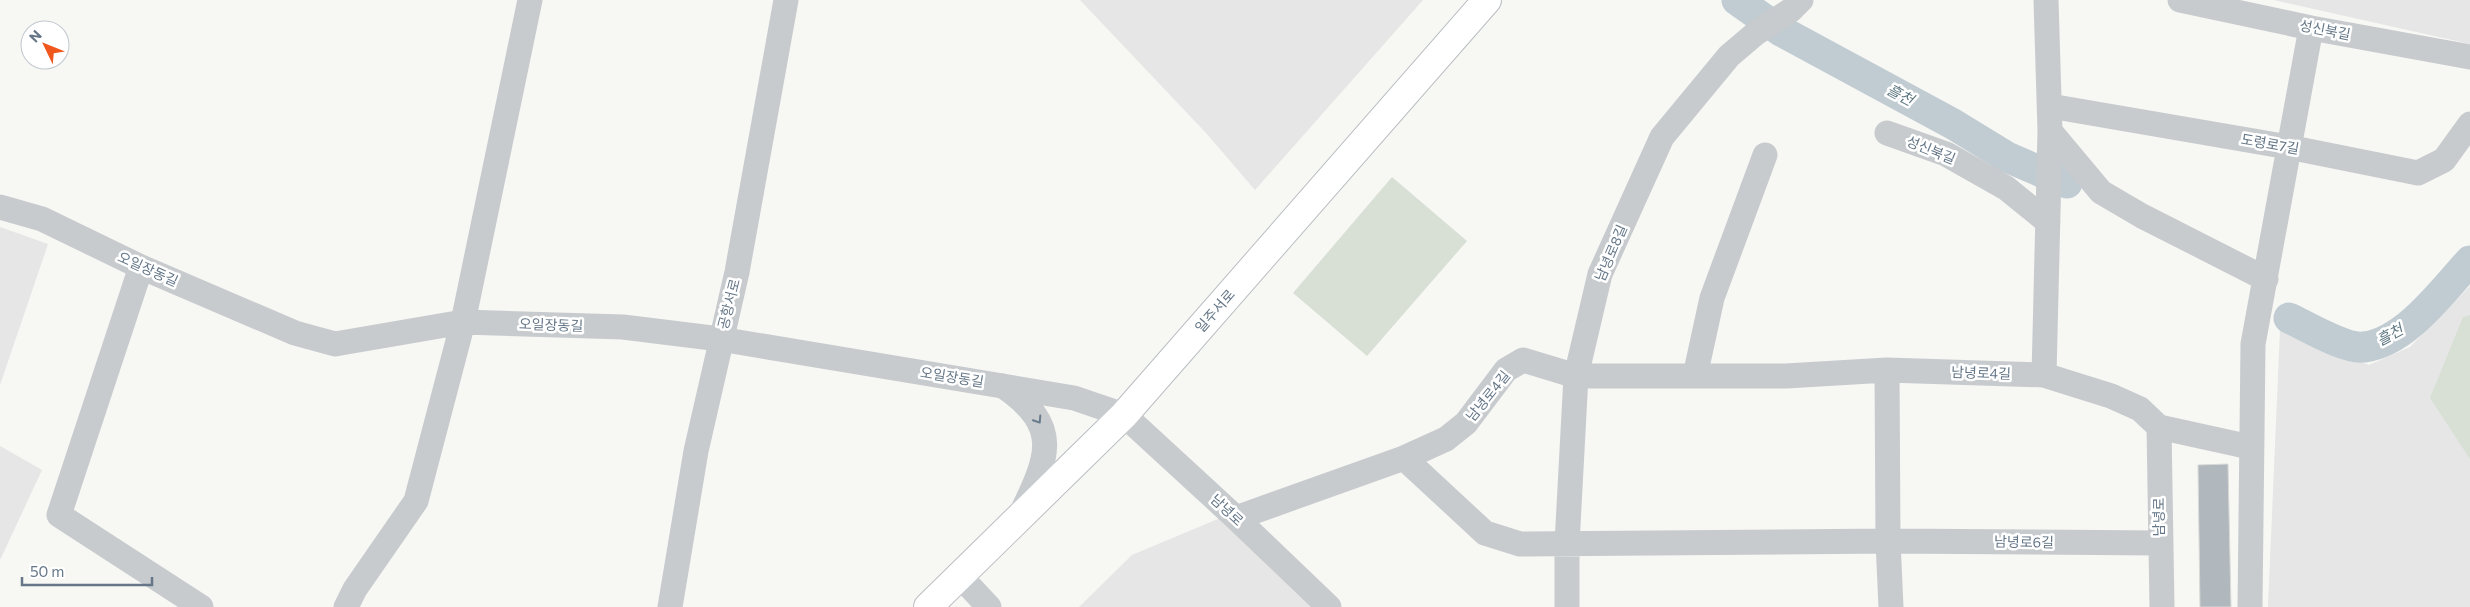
<svg xmlns="http://www.w3.org/2000/svg" width="2470" height="607" font-family="Commissioner,'Noto Sans KR',sans-serif">
	<rect width="100%" height="100%" fill="#f7f7f4"/>
	<path fill="#e5e6e5" d="M1080,0H1423L1255,190L1207,134Z
		M2274,0H2470V44Z
		M0,227L48,244L0,385Z
		M2470,286V607H2268L2280,330L2369,365L2410,347Z
		M0,446L42,470L0,560Z
		M1237,511L1339,607H1079L1132,555Z"/>
	<path fill="#d8e0d5" d="M1392,177L1467,241L1367,356L1293,293Z
		M2470,315V459L2430,398L2463,317Z"/>
	<g fill="none" stroke-linecap="round" stroke-linejoin="round">
		<path stroke="#c1ccd2" stroke-width="31" d="M1737,0L1781,31L1953,124L2007,157L2067,183
			M2289,318C2306,326 2346,350 2364,347C2406,342 2443,290 2470,261"/>
	</g>
	<path fill="#b0b7bd" stroke="#d9d9d6" d="M2228,464L2231,607H2200L2198,465Z"/>
	<g fill="none" stroke-linecap="round" stroke-linejoin="round">
		<g stroke="#babec2" stroke-width="30">
			<path id="major" d="M928,607L1124,415L1487,0"/>
		</g>
		<path stroke="#c7cbce" stroke-width="25" d="M2180,0L2311,28L2470,57
			M2050,106L2288,147L2418,173L2444,160L2470,124
			M2050,131L2101,192L2142,216L2266,279
			M1887,133L1946,154L2006,188L2048,222
			M0,207L42,219L141,267L295,333L335,344L463,322L623,327L720,339L1074,398L1124,415L1236,518L1329,607
			M141,267L59,515L201,607
			M1887,370L1888,541L1891,607
			M2044,375L2050,131L2046,0
			M1695,376L1712,298L1765,155
			M1003,386C1063,427 1048,457 1021,514
			M2159,427L2162,607
			M1404,458L1485,533L1520,544L1888,541L2160,543
			M1236,518L1404,458L1446,439L1466,423L1506,370L1523,360L1576,376H1786L1887,370L2044,375L2111,396L2140,409L2159,427L2250,447
			M959,575L989,607
			M346,607L355,589L416,501L463,322L530,0
			M670,607L696,451L737,272L786,0
			M1567,607V544L1576,376L1600,274L1662,137L1729,56L1756,33L1791,10L1801,0
			M2250,607L2253,344L2311,28"/>
		<use href="#major" stroke="#fff" stroke-width="28"/>
	</g>
	<defs><path id="oneway-chevron" d="M-2-3.5L2.5 0L-2 3.5" fill="none" stroke-width="1.6" stroke-linecap="round" stroke-linejoin="round" transform="scale(1.25)"/></defs>
	<use stroke="#697a8b" href="#oneway-chevron" transform="translate(1038 420) rotate(57)"/>
	<g text-anchor="middle" stroke-width="5" stroke-linejoin="round" paint-order="stroke">
		<g font-size="14" fill="#647687" stroke="#fff">
			<text transform="translate(2325 30) rotate(11)" y="5">성신북길</text>
			<text transform="translate(2270 144) rotate(10)" y="5">도령로7길</text>
			<text transform="translate(1931 150) rotate(22)" y="5">성신북길</text>
			<text transform="translate(1611 253) rotate(-67)" y="5">남녕로8길</text>
			<text transform="translate(148 269) rotate(24)" y="5">오일장동길</text>
			<text transform="translate(729 304) rotate(-76)" y="5">공항서로</text>
			<text transform="translate(1215 311) rotate(-49)" y="5">일주서로</text>
			<text transform="translate(551 325) rotate(2)" y="5">오일장동길</text>
			<text transform="translate(1981 373) rotate(2)" y="5">남녕로4길</text>
			<text transform="translate(952 377) rotate(9)" y="5">오일장동길</text>
			<text transform="translate(1488 396) rotate(-51)" y="5">남녕로4길</text>
			<text transform="translate(1227 510) rotate(43)" y="5">남녕로</text>
			<text transform="translate(2159 517) rotate(-90)" y="5">남녕로</text>
			<text transform="translate(2024 542) rotate(1)" y="5">남녕로6길</text>
		</g>
		<g font-size="15" font-style="italic" fill="#5f7883" stroke="#fff">
			<text transform="translate(1900 95) rotate(28)" y="5">흘천</text>
			<text transform="translate(2390 335) rotate(-28)" y="5">흘천</text>
		</g>
	</g>
	<g transform="translate(45 45) rotate(313)"><circle r="24" fill="#ffffff" stroke="#c1c8cf"/>
	<path d="M0-4L9 19L0 12L-9 19Z" fill="#f0571c"/>
	<text y="-8" font-size="14" font-weight="bold" text-anchor="middle" fill="#647687">N</text>
	</g>
	<path d="M22 577v8h130v-8" fill="none" stroke="#647687" stroke-width="2.5"/>
	<text x="30" y="577" font-size="15" fill="#647687" stroke="#ffffff" stroke-width="4" paint-order="stroke">50 m</text>
</svg>
